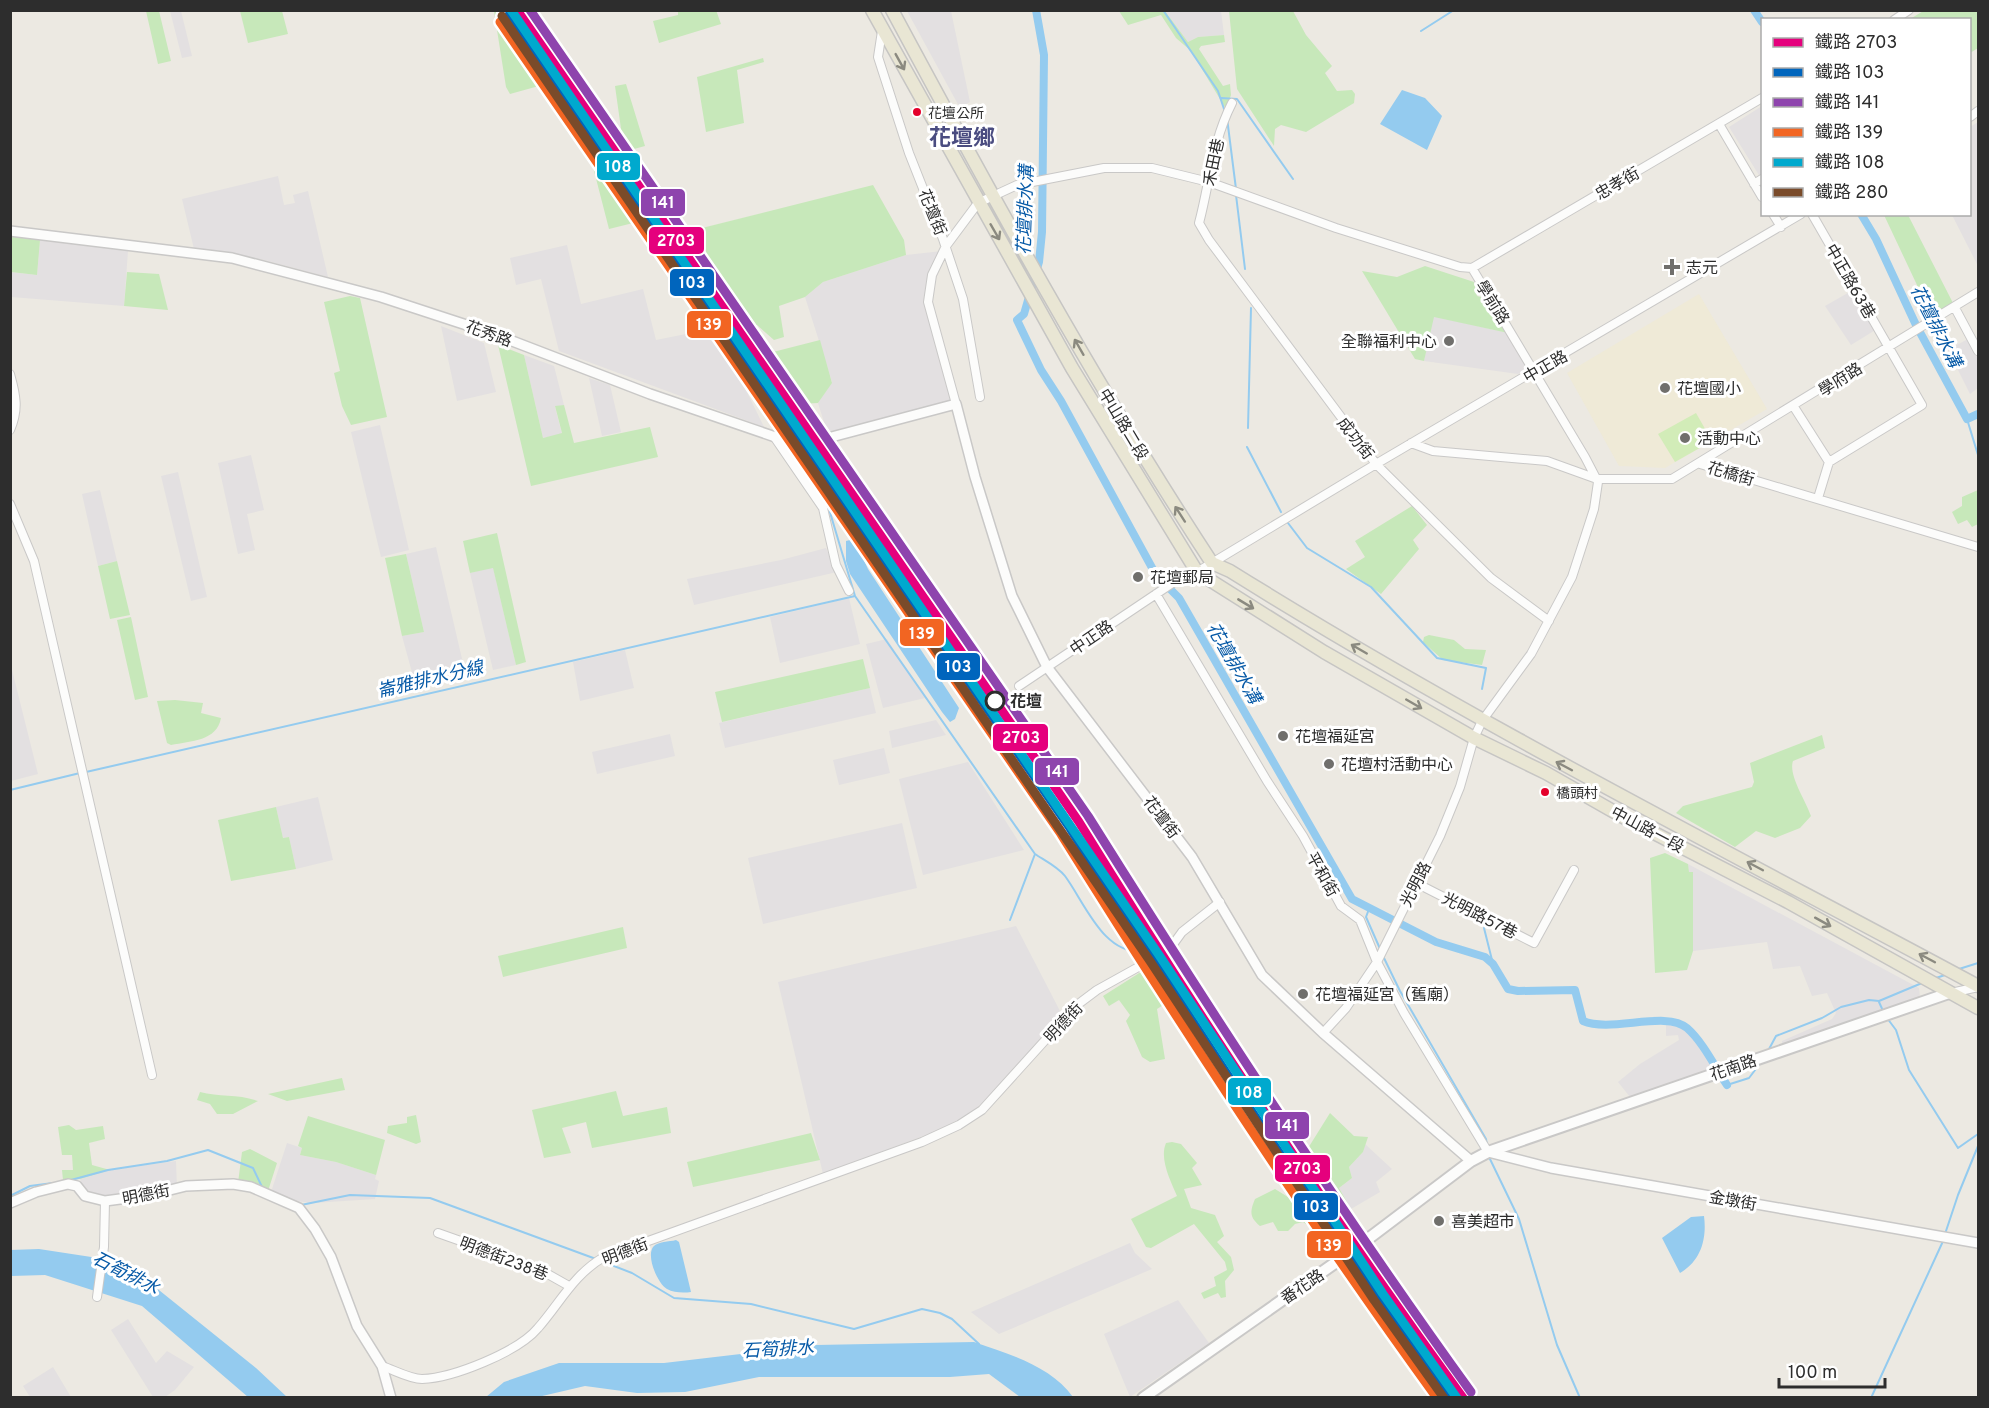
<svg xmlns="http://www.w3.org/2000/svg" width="1989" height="1408" font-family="Overpass,'Noto Sans TC',sans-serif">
	<rect width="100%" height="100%" fill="#ece9e2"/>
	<path fill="#e3e0e1" d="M170,11H181L192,56L182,58Z
		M907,11H951L970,102L960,108Z
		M1165,11H1221L1224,35L1198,37L1188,42Z
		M1762,106V180L1729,127Z
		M1978,122V266L1952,215L1970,214V127Z
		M278,176L284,205L295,203L293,195L308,191L328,277L264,260L194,249L182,199Z
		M40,240L128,251L124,306L11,297L10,272L37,275Z
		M567,245L581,304L643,289L656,340L701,331L711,325L726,349L764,427L559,351L541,279L516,285L510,258Z
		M942,251L930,298L951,401L828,435L818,403L832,382L805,297L823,282L906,255Z
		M1853,290L1877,329L1851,345L1825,306Z
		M1433,316L1508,333L1529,367L1518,374L1424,361Z
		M441,326L484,343L496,392L457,401Z
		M1942,327L1953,347L1968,339L1978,359V388L1970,394L1938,330Z
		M524,355L554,366L564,405L555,407L562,434L543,438Z
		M589,378L610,385L621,432L602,436Z
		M380,425L409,550L381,557L351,432Z
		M251,455L264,510L247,514L255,550L238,554L218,463Z
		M178,472L207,597L191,601L161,476Z
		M100,490L117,561L98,566L82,494Z
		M436,547L466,676L416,687L402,636L424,632L406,554Z
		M826,548L837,572L694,605L687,579L781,560Z
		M493,567L516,665L493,670L470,573Z
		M849,598L860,644L780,663L770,617Z
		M887,639L925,698L883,708L866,644Z
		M625,650L634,688L580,701L573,662Z
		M10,662L38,774L11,781H10Z
		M870,688L876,713L725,748L719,723Z
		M936,720L946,735L892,748L889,731Z
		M670,734L675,756L597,774L592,752Z
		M884,748L890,773L839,785L833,760Z
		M968,762L1024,850L923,875L899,779Z
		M318,797L333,860L296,869L289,837L283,838L276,807Z
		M902,823L917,888L763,924L748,858Z
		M1688,864L1919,988L1920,998L1782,1046V1041L1832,1019L1836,1013L1827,993L1812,996L1800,966L1773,969L1767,942L1693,951V873L1689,872Z
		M1016,926L1060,1011L1059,1019L986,1100L969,1114L939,1130L823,1174L778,982Z
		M1666,1025L1682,1026L1691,1030L1715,1068L1630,1097L1618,1082L1640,1064L1679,1040L1678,1035L1666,1036Z
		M287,1143L302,1148L300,1155L336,1162L376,1175L375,1179L379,1181L375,1199L313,1203L295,1201L273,1193L272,1189Z
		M1365,1144L1392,1169L1376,1182L1380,1192L1351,1209L1339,1188L1352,1178L1349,1167L1363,1152Z
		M176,1161L177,1189L138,1198L85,1196L80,1179L110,1170Z
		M1130,1243L1135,1253L1152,1269L999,1334L971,1312Z
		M1178,1300L1209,1343L1130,1397L1104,1334Z
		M128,1319L156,1363L167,1351L194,1367L175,1390L165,1397H153L111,1330Z
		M53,1367L71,1397H30L23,1386Z"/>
	<path fill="#efead7" d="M1699,294L1767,409L1665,468L1619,466L1567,373Z"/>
	<path fill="#c7e8ba" d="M716,10L721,24L659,43L653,21L678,15V11Z
		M1925,10L1978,11V48L1970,53V20L1910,19Z
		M146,11H159L171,61L158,64Z
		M240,11H282L288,34L248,43Z
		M494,11H495L546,84L510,94L506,87Z
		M1119,11H1165L1188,42L1198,37L1224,35L1225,42L1201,46L1199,49L1223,86L1230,84L1231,95L1226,109L1191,51L1176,38L1161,15L1128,25Z
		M1229,11H1293L1306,35L1332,66L1325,73L1337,91L1352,90L1355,94L1354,103L1306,132L1281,125L1275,129L1274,146L1237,89Z
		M763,58L764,62L737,70L744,123L706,132L697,77Z
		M626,84L645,146L623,152L617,144L623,143L615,86Z
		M596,160L637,222L609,229L592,163Z
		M873,185L904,240L906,255L823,282L805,297L779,306L784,337L774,340L757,325L739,324L678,234Z
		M1884,215H1908L1953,303L1933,319Z
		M11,236L40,240L37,275L11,272Z
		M1425,266L1474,282L1477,296L1488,299L1508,333L1434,317L1424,361L1415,359L1362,271L1397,277Z
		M127,272L159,274L168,310L124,306Z
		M350,296L360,298L387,417L351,425L342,406L334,373L340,371L324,302Z
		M820,340L832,383L818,403L800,404L795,409L775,379L782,368L773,352Z
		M498,345L524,355L543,438L562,433L555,406L564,405L574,443L650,427L658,457L531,486Z
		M1978,490V524L1972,527L1967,520L1958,524L1952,512L1962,506V497Z
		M1412,506L1427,525L1413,540L1419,549L1381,594L1346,569L1365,557L1355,541Z
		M497,533L526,662L516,665L493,568L470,573L463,541Z
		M406,554L424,632L402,636L385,558Z
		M117,561L130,615L110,619L98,566Z
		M131,617L148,697L135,700L117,620Z
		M1429,635L1454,640L1465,649L1486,650L1482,665L1443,660L1423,642L1424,637Z
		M863,659L870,688L722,722L715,692Z
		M175,700L203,703L201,713L221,718C217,741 191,741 171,745L167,743L157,701Z
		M1822,735L1825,748L1793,761C1788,775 1806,801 1811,816L1800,828L1775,838L1756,831L1735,847L1676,813L1683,806L1752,787L1754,782L1750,763Z
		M276,807L283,838L289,837L296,869L231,881L218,820Z
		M1665,853L1688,864L1689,872H1693V951L1687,970L1655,973L1650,858Z
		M623,927L627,948L503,977L498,956Z
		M1144,970L1155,972L1174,998L1157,1009L1165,1059L1150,1062L1142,1057L1126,1021L1130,1015L1119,1000L1109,1006L1103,996Z
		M342,1078L345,1090L287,1101L268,1094Z
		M616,1091L623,1116L667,1107L671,1133L592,1148L586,1122L562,1128L571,1153L544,1158L532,1110Z
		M200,1092C219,1097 239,1094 258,1101L233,1114H217L210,1104L197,1100Z
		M1330,1113L1354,1136L1368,1137L1363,1152L1349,1167L1352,1178L1339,1188L1351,1209L1344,1213L1305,1153Z
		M416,1115L421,1142L416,1144L387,1133L388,1126L407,1123V1117Z
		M308,1116L385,1140L376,1175L336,1162L300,1155L302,1148L298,1146Z
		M69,1125L76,1130L103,1126L105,1139L89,1143L92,1165L110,1170L80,1179L63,1180L62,1170H73L72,1155H62L58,1127Z
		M811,1133L820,1160L693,1187L687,1162Z
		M1172,1142L1181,1144L1197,1163L1192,1168L1202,1185L1184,1189L1191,1208L1215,1215L1224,1236L1217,1242L1231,1257L1234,1270L1225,1281L1226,1297L1221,1298L1218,1293L1204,1299L1201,1293L1216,1286L1214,1277L1227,1270L1225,1262L1194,1224L1151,1248L1146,1247L1131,1219L1177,1196C1171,1182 1159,1159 1166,1143Z
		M250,1149L277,1163L268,1191L238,1183L242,1152Z
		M1275,1189L1296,1202H1319L1337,1228L1314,1230L1303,1222L1295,1224L1288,1231H1278L1273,1222L1260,1226C1249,1217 1250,1211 1255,1199Z"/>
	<path fill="#d2ecb8" d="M1696,413L1712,441L1675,462L1658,434Z"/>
	<path fill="#94cbef" d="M1402,90L1425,98L1442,116L1427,150L1380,124Z
		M854,539L868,569L959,708L955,719L950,722L942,712L850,574L846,561V541Z
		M1704,1216C1707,1239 1701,1261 1680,1273L1662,1238L1691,1217Z
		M676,1240L679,1242L691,1292C684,1293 674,1293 667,1289C658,1284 646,1257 653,1247C658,1241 669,1242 676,1240Z
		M39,1249L124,1262L256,1368L287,1397H248L142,1306L45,1275L11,1276L10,1250Z
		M974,1342C1009,1354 1051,1366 1073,1397H1020L989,1374L950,1377H759L685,1392L637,1393L585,1386L538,1397H486L504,1382L559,1363H664L816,1345Z"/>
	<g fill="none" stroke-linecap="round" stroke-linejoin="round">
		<path stroke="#94cbef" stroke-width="2" d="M500,10L786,436
			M1163,10L1218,91L1225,112
			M1421,31L1454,10
			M1221,98L1237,99L1293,179
			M1227,118L1236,189
			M1236,195L1245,269
			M1967,419L1978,455
			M1248,428L1251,308
			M790,444L796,460L826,499L855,596L1035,854L1010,920
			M1247,447L1281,512
			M1288,523L1307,548L1371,587L1437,658L1486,668L1482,689
			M86,772L855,596
			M10,790L80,773
			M1035,854C1044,860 1058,867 1065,876C1085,903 1104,957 1145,951
			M1369,909L1366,917L1381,951
			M1484,928L1493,964
			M1383,956L1400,991L1486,1139L1487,1146
			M1959,969L1978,963
			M1933,979L1945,975
			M1879,1002L1884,1013
			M1887,1018L1896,1030L1909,1070L1958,1148L1978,1134
			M1768,1051L1776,1036L1822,1018L1841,1007L1869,1000L1879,1001L1922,983
			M1727,1085L1749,1078L1762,1061
			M1489,1157L1519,1219L1557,1345L1580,1398
			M71,1180L108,1170L167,1161L208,1150L253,1168L263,1189
			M10,1196L30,1186L53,1183
			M301,1205L350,1195L430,1198L596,1259
			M1945,1234L1958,1195L1978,1146
			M601,1261L632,1273L674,1298L751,1304L854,1329L922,1309L940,1313L952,1319L979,1344
			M1871,1398L1944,1239"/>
		<path stroke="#94cbef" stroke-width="8" d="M1036,10L1044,55L1042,232L1039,262L1024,314L1017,320L1041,370L1061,401L1156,575L1179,598L1352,899L1436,942L1485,957L1493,964L1508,989L1518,991L1575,990L1583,1021C1611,1033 1666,1010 1687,1028C1703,1042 1715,1067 1727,1085
			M1754,10L1762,22
			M1861,214L1876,239L1916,325L1967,419L1978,414"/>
		<g stroke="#c9c8c7" stroke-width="10">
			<path id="minor" d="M1894,20L1909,10
				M882,31L878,57L909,153L943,239L963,299L980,397
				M1232,103C1212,142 1210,182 1199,223L1209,240L1376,464L1491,578L1549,621
				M1970,117L1978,111
				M1719,124L1762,197
				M1754,184L1762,179
				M1773,214L1781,227
				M1812,214L1922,405L1829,462
				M1472,268L1762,98
				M1955,308L1978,351
				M10,374C16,395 19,410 10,430
				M956,404L928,302L932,275L946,246L978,203L1017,185L1104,168H1152L1209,182L1336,228L1460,267L1472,268L1585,457L1598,482L1594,509L1572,577L1531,654L1482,721L1474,738L1460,787L1440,836L1377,962L1346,1008L1323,1033
				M1794,407L1829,462
				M775,438L823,508L836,565L849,591
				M1411,443L1433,451L1547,461L1597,479H1672L1978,292
				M1700,464L1978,547
				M1818,498L1829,462
				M10,504L34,561L152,1075
				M1156,594L1267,781L1303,836L1341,906L1360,920L1377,962L1404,1013L1488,1152
				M1019,686L1174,582L1197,572L1376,464L1801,214
				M1416,883L1534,943L1574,870
				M1951,993L1978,987
				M438,1233L537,1268L569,1286
				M97,1297L104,1247L105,1201
				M382,1366C394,1370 410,1379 422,1379C453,1378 518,1352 538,1328C560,1303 574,1274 604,1257L922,1142L959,1125L982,1110L1077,1005L1097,990L1169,950L1182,932L1220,902"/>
		</g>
		<g stroke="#c9c8c7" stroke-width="12">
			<path id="tertiary" d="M10,231L232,258L381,297L494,334L650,394L790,442L805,444L956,404L975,477L1012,596L1047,667L1192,857L1262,975L1323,1033L1471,1161
				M1488,1152L1551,1168L1978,1243
				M10,1203L36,1192L68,1184L77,1186L85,1196L105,1201L150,1195L186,1186L233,1184L251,1187L299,1208L315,1229L331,1257L357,1326L382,1366L391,1398"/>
		</g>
		<g stroke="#c9c8c7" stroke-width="14">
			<path id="secondary" d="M1143,1398L1352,1251L1471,1161L1488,1152L1949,993"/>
		</g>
		<g stroke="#c6c5c3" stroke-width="15">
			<path id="primary" d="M872,10L1072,368L1197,572L1324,652L1474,738L1546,773L1625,818L1788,902L1978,1008
				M892,10C993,198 1095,385 1212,563L1230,571C1472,722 1727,851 1978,986"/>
		</g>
		<use href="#minor" stroke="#fcfcfb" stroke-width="8"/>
		<use href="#tertiary" stroke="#fcfcfb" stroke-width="9"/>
		<use href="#secondary" stroke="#fcfcfb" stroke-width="10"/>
		<use href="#primary" stroke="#e9e6d4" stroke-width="12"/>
		<g stroke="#dedee0" stroke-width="4.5">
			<path id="rail" d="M854,500L906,562"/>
		</g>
		<use href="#rail" stroke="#fff" stroke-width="2" stroke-dasharray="7" stroke-linecap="butt"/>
		<g stroke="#fff" stroke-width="14">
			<path id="rail-1" d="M517,10L1079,822C1200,1018 1327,1211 1463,1398"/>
		</g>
		<g stroke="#fff" stroke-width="14">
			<path id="rail-2" d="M508,16L1070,828C1190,1021 1316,1213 1450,1398"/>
		</g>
		<g stroke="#fff" stroke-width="14">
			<path id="rail-3" d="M530,10L1088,816C1210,1011 1336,1205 1471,1392"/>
		</g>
		<g stroke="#fff" stroke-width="14">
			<path id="rail-4" d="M500,22L1061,834C1180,1025 1304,1215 1437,1398"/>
		</g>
		<g stroke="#fff" stroke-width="14">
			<path id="rail-5" d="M511,10L1159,955L1383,1294L1457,1398"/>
		</g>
		<g stroke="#fff" stroke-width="14">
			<path id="rail-6" d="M502,16L1150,961L1374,1300L1444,1398"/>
		</g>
		<use href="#rail-1" stroke="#e5007d" stroke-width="9"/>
		<use href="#rail-2" stroke="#0065bd" stroke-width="9"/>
		<use href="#rail-3" stroke="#8e44ad" stroke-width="9"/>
		<use href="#rail-4" stroke="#f26522" stroke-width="9"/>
		<use href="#rail-5" stroke="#00a9ce" stroke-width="9"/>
		<use href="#rail-6" stroke="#7a4b2a" stroke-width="9"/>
	</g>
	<defs><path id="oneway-shaft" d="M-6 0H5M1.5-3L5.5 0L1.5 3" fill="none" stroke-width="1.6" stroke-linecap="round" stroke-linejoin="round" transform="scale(1.5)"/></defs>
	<g stroke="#8b8a80">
		<use href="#oneway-shaft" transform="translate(900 62) rotate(61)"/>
		<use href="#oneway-shaft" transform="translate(995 232) rotate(60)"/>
		<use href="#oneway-shaft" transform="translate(1079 347) rotate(-120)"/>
		<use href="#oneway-shaft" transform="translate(1180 514) rotate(-123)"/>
		<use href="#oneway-shaft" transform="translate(1246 604) rotate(31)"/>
		<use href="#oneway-shaft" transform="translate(1359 649) rotate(-150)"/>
		<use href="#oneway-shaft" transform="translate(1414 704) rotate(30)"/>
		<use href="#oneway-shaft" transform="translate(1564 766) rotate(-152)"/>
		<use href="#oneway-shaft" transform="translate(1755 866) rotate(-152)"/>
		<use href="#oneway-shaft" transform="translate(1823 922) rotate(29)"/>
		<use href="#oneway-shaft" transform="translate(1927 958) rotate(-152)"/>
	</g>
	<g fill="#e4002b" stroke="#fff" stroke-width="2">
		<circle cx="917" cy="112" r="5"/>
		<circle cx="1545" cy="792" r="5"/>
	</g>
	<g fill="#706f6c" stroke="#fff" stroke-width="2">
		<path d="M1669 258h6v6h6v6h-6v6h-6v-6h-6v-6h6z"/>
		<circle cx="1449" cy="341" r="6"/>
		<circle cx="1665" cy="388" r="6"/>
		<circle cx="1685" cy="438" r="6"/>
		<circle cx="1138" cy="577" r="6"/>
		<circle cx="1283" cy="736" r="6"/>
		<circle cx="1329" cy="764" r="6"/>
		<circle cx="1303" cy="994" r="6"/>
		<circle cx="1439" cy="1221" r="6"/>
	</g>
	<circle fill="#fff" stroke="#2d2d2d" stroke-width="3" cx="995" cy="701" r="9"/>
	<g text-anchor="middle" stroke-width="6" stroke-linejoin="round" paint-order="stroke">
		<g font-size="14" fill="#2d2d2d" stroke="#fff" text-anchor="start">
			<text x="928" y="118">花壇公所</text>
			<text x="1556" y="798">橋頭村</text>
		</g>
		<g font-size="16" fill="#2d2d2d" stroke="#fff">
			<text transform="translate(1213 162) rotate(-78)" y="6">禾田巷</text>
			<text transform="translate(1617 183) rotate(-30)" y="6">忠孝街</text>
			<text transform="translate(933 212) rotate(68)" y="6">花壇街</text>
			<text transform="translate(1851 281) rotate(60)" y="6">中正路63巷</text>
			<text transform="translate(1493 302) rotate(58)" y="6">學前路</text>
			<text transform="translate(489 333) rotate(20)" y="6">花秀路</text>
			<text transform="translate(1545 366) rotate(-30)" y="6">中正路</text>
			<text transform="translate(1840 379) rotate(-32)" y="6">學府路</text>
			<text transform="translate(1124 424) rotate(59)" y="6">中山路二段</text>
			<text transform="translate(1356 438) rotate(52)" y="6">成功街</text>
			<text transform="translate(1731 473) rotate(16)" y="6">花橋街</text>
			<text transform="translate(1091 637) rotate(-34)" y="6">中正路</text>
			<text transform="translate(1162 817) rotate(53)" y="6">花壇街</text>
			<text transform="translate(1648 829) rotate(28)" y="6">中山路一段</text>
			<text transform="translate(1323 874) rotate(61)" y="6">平和街</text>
			<text transform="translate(1415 884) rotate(-63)" y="6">光明路</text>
			<text transform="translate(1480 915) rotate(27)" y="6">光明路57巷</text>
			<text transform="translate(1063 1022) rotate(-47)" y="6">明德街</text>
			<text transform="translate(1733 1067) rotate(-19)" y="6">花南路</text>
			<text transform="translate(146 1194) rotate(-11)" y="6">明德街</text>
			<text transform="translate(1733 1200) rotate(10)" y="6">金墩街</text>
			<text transform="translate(625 1251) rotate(-21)" y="6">明德街</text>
			<text transform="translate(504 1258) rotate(21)" y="6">明德街238巷</text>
			<text transform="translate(1302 1286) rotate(-34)" y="6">番花路</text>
		</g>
		<g font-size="16" fill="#2d2d2d" stroke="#fff" text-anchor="start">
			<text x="1686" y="273">志元</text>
			<text x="1437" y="347" text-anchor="end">全聯福利中心</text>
			<text x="1677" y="394">花壇國小</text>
			<text x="1697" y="444">活動中心</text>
			<text x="1150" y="583">花壇郵局</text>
			<text x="1295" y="742">花壇福延宮</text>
			<text x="1341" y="770">花壇村活動中心</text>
			<text x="1315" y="1000">花壇福延宮（舊廟）</text>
			<text x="1451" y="1227">喜美超市</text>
		</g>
		<g font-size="16" font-weight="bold" fill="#2d2d2d" stroke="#fff" text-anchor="start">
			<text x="1010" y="707">花壇</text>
		</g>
		<g font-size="18" font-style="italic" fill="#075aa7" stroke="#fff">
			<text transform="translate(1025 210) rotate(-88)" y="6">花壇排水溝</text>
			<text transform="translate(1936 326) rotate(63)" y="6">花壇排水溝</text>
			<text transform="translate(1234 663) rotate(60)" y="6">花壇排水溝</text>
			<text transform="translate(430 679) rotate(-13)" y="6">崙雅排水分線</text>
			<text transform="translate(126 1273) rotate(27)" y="6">石筍排水</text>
			<text transform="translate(778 1349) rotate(-3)" y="6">石筍排水</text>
		</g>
		<g font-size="22" font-weight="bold" fill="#4a4c80" stroke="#fff">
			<text x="962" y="145">花壇鄉</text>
		</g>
	</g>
	<g stroke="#fff" stroke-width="2">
		<rect x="596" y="152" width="45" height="29" rx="6" fill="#00a9ce"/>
		<rect x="640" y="188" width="46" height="29" rx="6" fill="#8e44ad"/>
		<rect x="648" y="226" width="57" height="29" rx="6" fill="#e5007d"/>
		<rect x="669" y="268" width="46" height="29" rx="6" fill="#0065bd"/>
		<rect x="686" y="310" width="46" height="29" rx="6" fill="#f26522"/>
		<rect x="899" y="618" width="46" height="29" rx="6" fill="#f26522"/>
		<rect x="936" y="652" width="45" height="29" rx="6" fill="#0065bd"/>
		<rect x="992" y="723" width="57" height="29" rx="6" fill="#e5007d"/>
		<rect x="1034" y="757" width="46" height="29" rx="6" fill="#8e44ad"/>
		<rect x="1227" y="1077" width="45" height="29" rx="6" fill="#00a9ce"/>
		<rect x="1264" y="1111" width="46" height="29" rx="6" fill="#8e44ad"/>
		<rect x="1274" y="1154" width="57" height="29" rx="6" fill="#e5007d"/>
		<rect x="1293" y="1192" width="46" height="29" rx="6" fill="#0065bd"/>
		<rect x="1306" y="1230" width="46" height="29" rx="6" fill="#f26522"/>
	</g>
	<g font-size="16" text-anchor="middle" font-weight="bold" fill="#fff">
		<text x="618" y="172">108</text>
		<text x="663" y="208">141</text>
		<text x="676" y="246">2703</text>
		<text x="692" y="288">103</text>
		<text x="709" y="330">139</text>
		<text x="922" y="639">139</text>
		<text x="958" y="672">103</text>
		<text x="1021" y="743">2703</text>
		<text x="1057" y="777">141</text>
		<text x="1249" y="1098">108</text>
		<text x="1287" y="1131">141</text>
		<text x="1302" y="1174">2703</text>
		<text x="1316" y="1212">103</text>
		<text x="1329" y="1251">139</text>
	</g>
	<rect width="1989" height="1408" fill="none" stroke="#2d2d2d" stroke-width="24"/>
	<rect x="1761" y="18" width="210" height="198" fill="#ffffff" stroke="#ababab" stroke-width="1.5"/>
	<rect x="1773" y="38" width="30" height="9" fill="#e5007d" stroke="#ababab" stroke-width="1.5"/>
	<text x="1815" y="48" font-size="18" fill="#2d2d2d">鐵路 2703</text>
	<rect x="1773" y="68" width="30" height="9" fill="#0065bd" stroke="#ababab" stroke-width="1.5"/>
	<text x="1815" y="78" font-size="18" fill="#2d2d2d">鐵路 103</text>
	<rect x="1773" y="98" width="30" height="9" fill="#8e44ad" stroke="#ababab" stroke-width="1.5"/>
	<text x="1815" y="108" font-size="18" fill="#2d2d2d">鐵路 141</text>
	<rect x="1773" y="128" width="30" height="9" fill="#f26522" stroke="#ababab" stroke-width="1.5"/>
	<text x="1815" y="138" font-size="18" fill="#2d2d2d">鐵路 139</text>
	<rect x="1773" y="158" width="30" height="9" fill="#00a9ce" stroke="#ababab" stroke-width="1.5"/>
	<text x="1815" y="168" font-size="18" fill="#2d2d2d">鐵路 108</text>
	<rect x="1773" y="188" width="30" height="9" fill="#7a4b2a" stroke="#ababab" stroke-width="1.5"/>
	<text x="1815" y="198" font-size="18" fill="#2d2d2d">鐵路 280</text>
	<path d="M1779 1378v9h106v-9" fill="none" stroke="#2d2d2d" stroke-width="3"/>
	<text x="1788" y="1378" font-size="18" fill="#2d2d2d" stroke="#ffffff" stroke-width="4.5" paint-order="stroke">100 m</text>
</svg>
